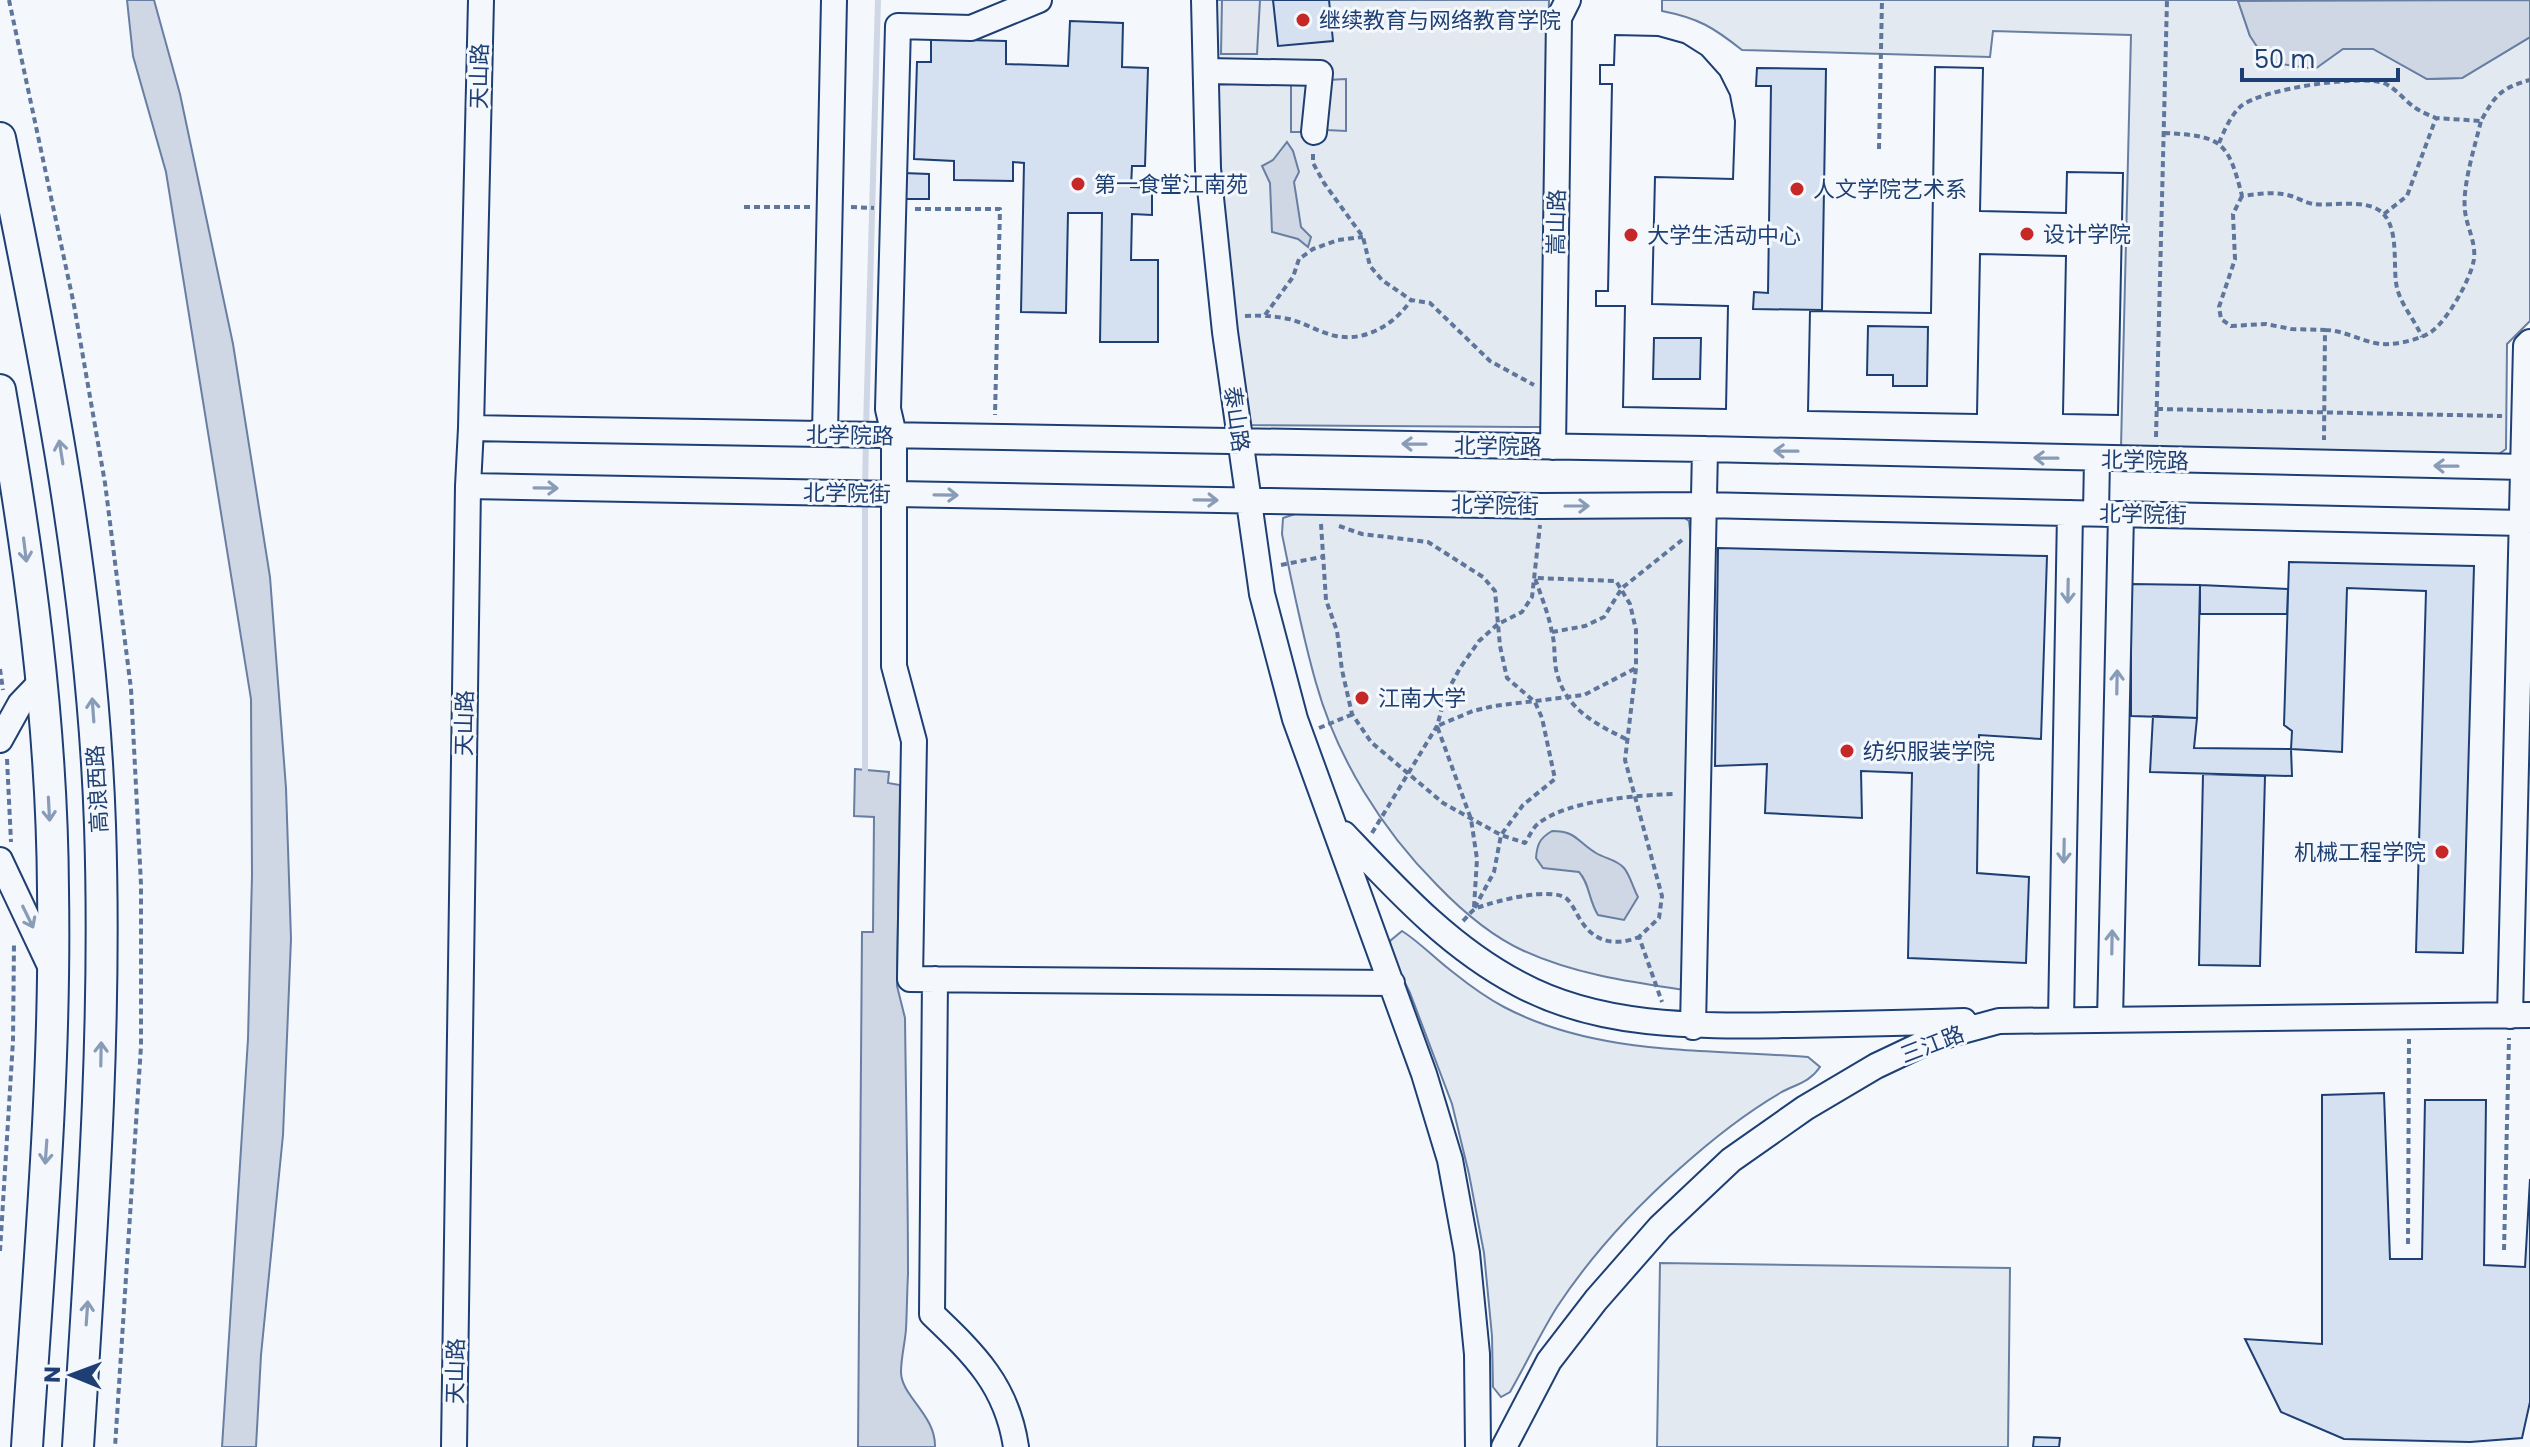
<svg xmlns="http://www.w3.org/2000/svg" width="2530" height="1447" font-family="Poppins,'Noto Sans SC',sans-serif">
	<rect width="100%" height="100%" fill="#f4f7fb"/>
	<path fill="#e3e9f0" stroke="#687fa3" stroke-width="2" d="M1210,0H1549L1542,427L1246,425L1227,258Z
		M1662,0H2238L2250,36L2314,69L2343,48L2374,49L2427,79L2462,78L2530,37V321L2507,344L2506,449L2496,456L2121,447L2131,35L1993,31L1990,57L1742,50C1713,27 1698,18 1662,11Z
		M1676,512L1689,521L1691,539L1684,990C1630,982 1574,974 1524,951C1491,936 1462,911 1437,885C1382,830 1337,758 1316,683C1302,634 1292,584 1282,534L1283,518L1298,513Z
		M1402,931C1421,943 1436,960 1454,973C1469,985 1487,998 1504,1007C1597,1056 1707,1049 1808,1057L1820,1067C1809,1083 1796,1084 1780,1093C1744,1114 1709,1142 1678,1170C1633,1210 1590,1257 1557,1307C1540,1334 1526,1364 1510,1392L1501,1397L1493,1387L1492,1336L1484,1253L1469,1174L1452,1104L1410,993L1391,954L1390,941Z
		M1660,1263L2010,1268L2008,1447H1657Z"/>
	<path fill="#e3e8f0" stroke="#687fa3" stroke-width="2" d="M1222,0H1260L1257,54H1221Z
		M1346,79V131L1327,130V80Z
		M1312,82L1314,132H1291V83Z"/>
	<path fill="#cfd7e4" stroke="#687fa3" stroke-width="2" d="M127,0H154L180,94L233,344L270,577L286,788L291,939L283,1135L261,1355L256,1447H222L248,1039L252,875L251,699L166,172L133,56Z
		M2530,0V37L2462,78L2427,79L2373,49H2343L2315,69L2267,62L2250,36L2238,1Z
		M1287,142L1293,151L1299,172L1294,182L1301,227L1311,237L1308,247L1298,239L1272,232L1270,183L1262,166L1273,160Z
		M855,769L889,772L888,783L900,785L897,986L905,1018C906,1104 908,1189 908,1274C907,1293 907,1311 906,1329C905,1343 901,1358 901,1372C901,1396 936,1415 935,1447H858L862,932H873L874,817L854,816Z
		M1552,831C1577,831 1577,842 1596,853C1606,859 1616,859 1624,868C1630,875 1633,888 1638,897L1624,920L1598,915C1588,899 1590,884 1579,872L1543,868L1536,858C1537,844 1540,838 1552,831Z"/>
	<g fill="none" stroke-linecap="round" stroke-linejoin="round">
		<path stroke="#cfd7e4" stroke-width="6" d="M866,428L878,0
			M865,488L866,439
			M865,770V499"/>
	</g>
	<path fill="#d5e0f0" stroke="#1d3f73" stroke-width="2" fill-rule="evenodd" d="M1273,0H1329L1333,41L1278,46Z
		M1070,21L1123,23L1122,67L1148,68L1145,166H1132L1131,187L1152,188V215L1132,214L1131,260H1158V342H1100L1102,213H1068L1066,313L1021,312L1024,163L1013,162V181L954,180V161L914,159L917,62H931V39L1006,41V64L1068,66Z
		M1615,35L1658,36L1683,43L1702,55L1720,75L1730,95L1735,121L1733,179L1655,177L1652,304L1728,306L1726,409L1623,407L1625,306H1596V291H1608L1612,84H1600V65H1614ZM1654,338H1701L1700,379H1653Z
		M1615,35L1658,36L1683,43L1702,55L1720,75L1730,95L1735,121L1733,179L1655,177L1652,304L1728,306L1726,409L1623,407L1625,306H1596V291H1608L1612,84H1600V65H1614Z
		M1935,67L1983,68L1980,211L2066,213L2067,172L2123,173L2118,415L2063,414L2066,256L1980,254L1977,414L1808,411L1810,311L1931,313ZM1868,326L1928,327L1927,386H1893V375H1867Z
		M1935,67L1983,68L1980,211L2066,213L2067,172L2123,173L2118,415L2063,414L2066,256L1980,254L1977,414L1808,411L1810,311L1931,313Z
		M1757,68L1826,69L1822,310L1753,309L1754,292L1768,293L1771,86H1756Z
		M903,173L929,174V199H903Z
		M1718,548L2047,556L2041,739L1979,735L1977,873L2029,877L2026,963L1908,958L1912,773L1861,771L1862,818L1765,813L1767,764L1715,766Z
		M2289,562L2474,566L2463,953L2416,952L2426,591L2347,588L2342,752L2291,749L2292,731L2284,725Z
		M2131,584L2200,585L2197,718L2131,716Z
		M2200,585L2288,589L2287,614H2200Z
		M2153,716L2197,718L2194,748L2291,749L2292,776L2150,772Z
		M2203,774L2265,776L2260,966L2199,965Z
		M2384,1093L2390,1259H2422L2425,1100H2486L2484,1265L2525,1267L2530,1179V1402L2522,1438L2470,1442L2344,1439L2281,1412L2245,1339L2322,1344V1095Z
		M2034,1437L2060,1438L2059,1447H2033Z"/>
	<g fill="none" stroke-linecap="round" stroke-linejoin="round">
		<g stroke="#1d3f73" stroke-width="28">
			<path id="minor" d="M1039,0L971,28L898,26L888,409L894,435V666L914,741L910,979L1392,983
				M1204,0L1208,169L1225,332L1262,594L1295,719L1424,1074L1450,1160L1467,1253L1477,1354L1478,1447
				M1206,71L1320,73L1314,132
				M471,428L1705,449L2524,467
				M825,434L834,0
				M1553,447L1559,18L1568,0
				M468,486L1541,506L1703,505L2522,523
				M2096,513L2097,459
				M0,740L20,704L42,681
				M1344,834C1397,890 1450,948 1519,984C1602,1029 1701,1026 1793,1025C1850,1024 1907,1023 1964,1021
				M0,860L50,966
				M935,979L932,1314C975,1355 1007,1386 1016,1447
				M2510,1016L2526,346L2530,342
				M2061,1020L2070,513
				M2110,1020L2121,514
				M1693,1027L1705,449
				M454,1447L468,486L471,428L481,0
				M1504,1447L1549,1361L1596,1300L1660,1227L1731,1160L1805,1108L1876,1066L1933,1039L1999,1021L2530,1015"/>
		</g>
		<g stroke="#1d3f73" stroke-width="34">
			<path id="major" d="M0,138C47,365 92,592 100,825C107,1033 91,1240 78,1447
				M0,390C29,555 52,722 53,890C56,1076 39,1261 27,1447"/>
		</g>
		<path stroke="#5e769c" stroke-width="4" stroke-dasharray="6 4" stroke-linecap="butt" d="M9,0L74,305L105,483L131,689L141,884V1046L115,1447
			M2164,133C2221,136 2228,140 2242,196C2258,194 2274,191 2291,196C2298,198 2306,203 2314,204C2333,206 2357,200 2375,208C2400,219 2393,260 2396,282C2398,302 2414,318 2422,337
			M2219,143C2224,131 2231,115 2241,106C2263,89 2352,76 2380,82C2392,84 2404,100 2414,107C2421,112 2429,115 2436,118
			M1879,149L1882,0
			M1313,154V163L1324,183L1363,237L1370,266L1382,280L1411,300L1430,303L1490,361L1534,385
			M2242,196L2233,214L2235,259L2219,307L2221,319L2231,326L2266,324L2291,329L2325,330L2324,440
			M744,207H810
			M851,207L874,208
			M915,209H1000L995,415
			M2384,214L2407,196L2436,118L2481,121C2495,95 2501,88 2530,80
			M1265,315L1293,277L1299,259L1313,249L1338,240L1363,237
			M1245,316C1261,315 1274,316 1289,319C1305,323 1320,333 1336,336C1366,342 1395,324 1411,300
			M2325,330C2347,330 2367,346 2390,344C2403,343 2420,339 2431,332C2447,321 2471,279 2474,259C2476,242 2467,228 2465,211C2462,186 2475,146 2481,121
			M2157,409L2502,416
			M2156,437L2167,0
			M1321,524L1326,600L1337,631L1342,670L1352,714L1371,742L1443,803L1501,835L1525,843C1529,837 1533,827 1539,823C1568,800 1640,795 1675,794
			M1339,526L1362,534L1428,542L1483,577L1495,591L1500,646L1507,678L1535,702L1542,718L1555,779L1523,805L1501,835L1494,872L1474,909
			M1281,565L1321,557
			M1552,632L1585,626L1604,617L1622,588L1682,540
			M0,669L3,690
			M1319,728L1351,715
			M1626,739C1597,725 1568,710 1558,677C1553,663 1556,647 1552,633C1549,615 1541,596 1535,578L1616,581L1630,604L1636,630V668L1625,760L1662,896L1659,918L1639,937L1662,1002
			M7,759L11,842
			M1372,833L1437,726L1446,694L1460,668L1479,641L1498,624L1522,612L1532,597L1540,525
			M1474,907L1477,859L1471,819L1437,726L1473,711L1494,706L1584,695L1636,668
			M1463,921C1468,916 1471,911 1477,908C1495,901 1552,886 1567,899C1574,906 1578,918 1584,925C1598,944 1619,945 1639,937
			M2408,1244L2409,1039
			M2504,1250L2509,1038
			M0,1251L13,1041L14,943"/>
		<use href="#minor" stroke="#f4f7fb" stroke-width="24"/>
		<use href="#major" stroke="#f4f7fb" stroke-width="30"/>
	</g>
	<defs><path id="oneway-shaft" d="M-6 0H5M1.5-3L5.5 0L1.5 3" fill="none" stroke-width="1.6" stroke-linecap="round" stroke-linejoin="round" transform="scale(2)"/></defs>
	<g stroke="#889bb7">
		<use href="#oneway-shaft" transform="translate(1414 444) rotate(-179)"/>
		<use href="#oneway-shaft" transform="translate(1786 451) rotate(-179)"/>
		<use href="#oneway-shaft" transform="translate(61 452) rotate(-99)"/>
		<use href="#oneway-shaft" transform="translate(2046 458) rotate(-179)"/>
		<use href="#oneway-shaft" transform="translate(2446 466) rotate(-179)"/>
		<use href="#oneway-shaft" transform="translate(546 488) rotate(1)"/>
		<use href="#oneway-shaft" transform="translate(946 495) rotate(1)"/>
		<use href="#oneway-shaft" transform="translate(1206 500) rotate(1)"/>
		<use href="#oneway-shaft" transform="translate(1577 506)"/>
		<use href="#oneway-shaft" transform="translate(25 550) rotate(83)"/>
		<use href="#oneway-shaft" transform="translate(2068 591) rotate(91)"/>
		<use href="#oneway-shaft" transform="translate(2117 682) rotate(-89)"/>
		<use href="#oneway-shaft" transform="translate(93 710) rotate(-94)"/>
		<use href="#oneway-shaft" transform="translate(49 809) rotate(87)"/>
		<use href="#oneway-shaft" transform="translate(2064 851) rotate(91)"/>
		<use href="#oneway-shaft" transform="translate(28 917) rotate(64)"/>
		<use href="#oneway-shaft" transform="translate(2112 942) rotate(-89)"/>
		<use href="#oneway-shaft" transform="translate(101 1054) rotate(-89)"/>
		<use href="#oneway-shaft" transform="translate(46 1152) rotate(94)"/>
		<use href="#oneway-shaft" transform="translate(87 1313) rotate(-86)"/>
	</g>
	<g fill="#c62828" stroke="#f4f7fb" stroke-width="3">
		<circle cx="1303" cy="20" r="8"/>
		<circle cx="1078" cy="184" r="8"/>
		<circle cx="1797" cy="189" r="8"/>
		<circle cx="2027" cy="234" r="8"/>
		<circle cx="1631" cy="235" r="8"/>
		<circle cx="1362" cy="698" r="8"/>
		<circle cx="1847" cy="751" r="8"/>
		<circle cx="2442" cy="852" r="8"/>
	</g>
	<g text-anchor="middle" stroke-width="6" stroke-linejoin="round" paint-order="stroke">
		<g font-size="22" fill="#1d3f73" stroke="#f4f7fb" text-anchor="start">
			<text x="1319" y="28">继续教育与网络教育学院</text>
			<text x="1094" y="192">第一食堂江南苑</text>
			<text x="1813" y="197">人文学院艺术系</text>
			<text x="2043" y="242">设计学院</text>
			<text x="1647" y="243">大学生活动中心</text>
			<text x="1378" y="706">江南大学</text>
			<text x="1863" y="759">纺织服装学院</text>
			<text x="2426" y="860" text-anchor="end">机械工程学院</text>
		</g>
		<g font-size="22" fill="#1d3f73" stroke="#f4f7fb">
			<text transform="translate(479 76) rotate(-89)" y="8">天山路</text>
			<text transform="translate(1556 222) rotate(-89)" y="8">嵩山路</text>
			<text transform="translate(1237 419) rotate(82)" y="8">泰山路</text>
			<text transform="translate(850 435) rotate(1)" y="8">北学院路</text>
			<text transform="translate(1498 446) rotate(1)" y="8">北学院路</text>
			<text transform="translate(2145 460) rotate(1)" y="8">北学院路</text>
			<text transform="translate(847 493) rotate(1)" y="8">北学院街</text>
			<text transform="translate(1495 505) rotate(1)" y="8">北学院街</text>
			<text transform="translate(2143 514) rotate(1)" y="8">北学院街</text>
			<text transform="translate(464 723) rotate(-89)" y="8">天山路</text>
			<text transform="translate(97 789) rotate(-93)" y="8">高浪西路</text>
			<text transform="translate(1932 1044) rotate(-21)" y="8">三江路</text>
			<text transform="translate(455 1371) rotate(-89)" y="8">天山路</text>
		</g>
	</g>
	<g transform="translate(72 1375) rotate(271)" stroke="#f4f7fb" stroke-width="6" paint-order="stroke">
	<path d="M0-6L14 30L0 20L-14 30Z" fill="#1d3f73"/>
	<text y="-12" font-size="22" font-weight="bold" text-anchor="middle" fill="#1d3f73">N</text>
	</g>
	<path d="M2242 68v12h156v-12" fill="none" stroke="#1d3f73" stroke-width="4"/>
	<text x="2254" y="68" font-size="24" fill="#1d3f73" stroke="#f4f7fb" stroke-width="6" paint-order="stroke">50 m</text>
</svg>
